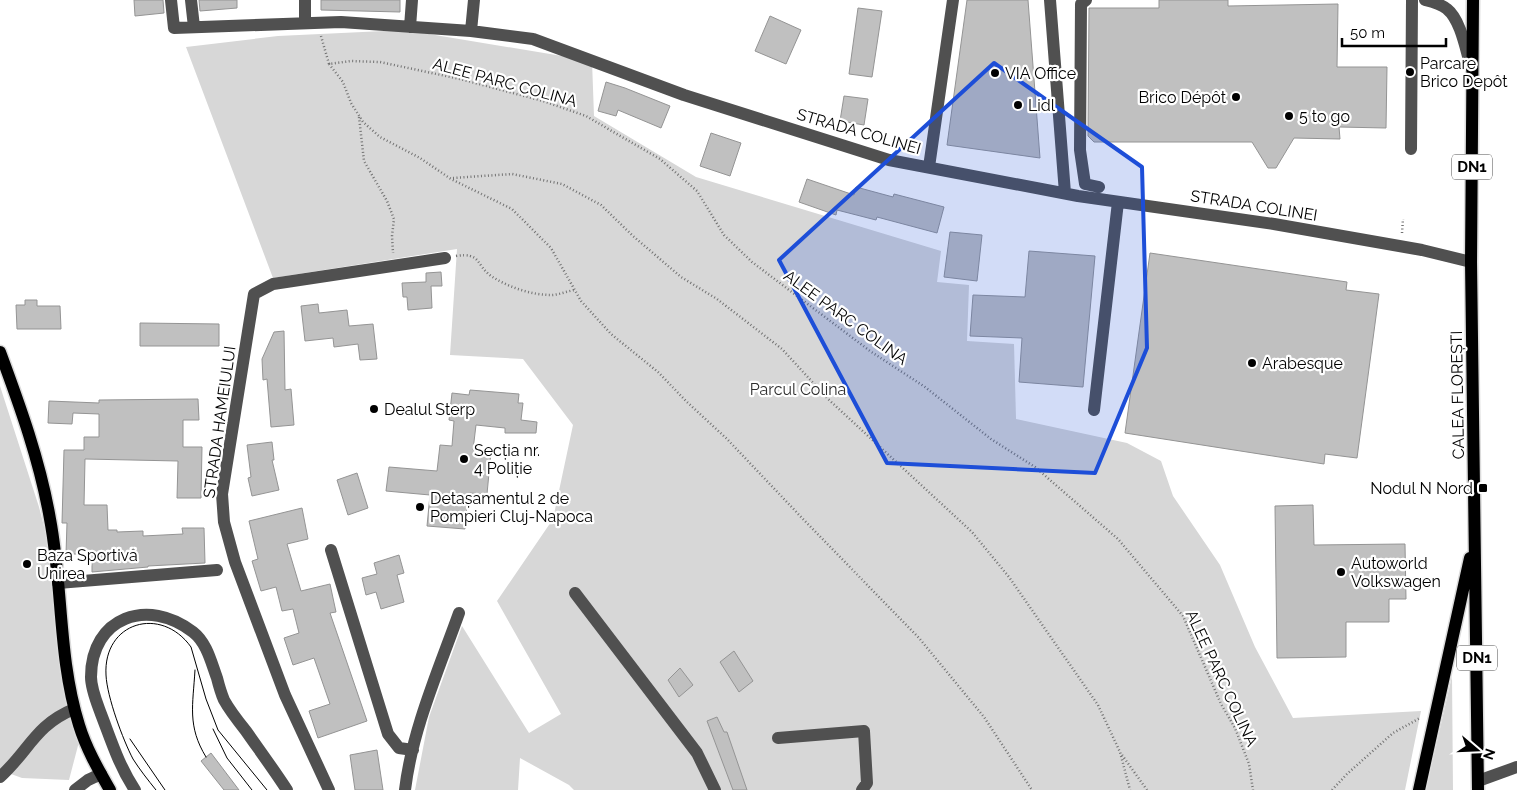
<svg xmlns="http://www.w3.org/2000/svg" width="1517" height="790" font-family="Raleway,sans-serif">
	<rect width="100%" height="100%" fill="#fff"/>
	<path fill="#d7d7d7" d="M405,30L592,61L594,116L696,177L941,251L937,282L969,285L967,341L1014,344L1016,419L1127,443L1161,461L1173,496L1220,565L1255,647L1293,718L1421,711L1405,790H574L569,785L520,758L518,790H415L429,717L462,626L529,733L561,714L497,601L553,519L573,425L523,359L450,355L457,249L273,278L186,47L278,36Z
		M0,386L39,507L68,620L80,738L69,780L22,778L0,770Z
		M1452,676L1453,790H1426Z"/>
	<path fill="#c0c0c0" stroke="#949494" d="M134,0H163L164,13L135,16Z
		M199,0H237V8L200,11Z
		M321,0H400V12L321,10Z
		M967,0H1028L1040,158L947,145Z
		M1159,0H1228V6L1338,4L1337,67H1387L1386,128L1339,127L1340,139L1294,138L1276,168H1268L1252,142H1094L1088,136L1089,8H1159Z
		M858,8L882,11L872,77L849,74Z
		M770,16L801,30L786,64L755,51Z
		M606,82L625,88L670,106L661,128L618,110L616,116L598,111Z
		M844,96L868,99L864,125L840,121Z
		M711,133L741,143L730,176L700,166Z
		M807,179L854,195L856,187L893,197L894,194L944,207L937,233L877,217L876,220L837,210L836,215L799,202Z
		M950,232L982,235L977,281L944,277Z
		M1029,251L1095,256L1083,387L1019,382L1022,338L970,336L973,295L1025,297Z
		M1150,253L1347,282L1346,290L1379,294L1357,458L1325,454L1324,464L1125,433Z
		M441,272L442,286H431L432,308L408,310L407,297H403L402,283L426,282V273Z
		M25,300H37V306H60L61,329H17L16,305H25Z
		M318,304L319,313L347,310L349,326L373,324L377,359L360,360L358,344L334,347L333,338L305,341L301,306Z
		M140,323L219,324V346H140Z
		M284,331L285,390L291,389L294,425L271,427L267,379L263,380L262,359L274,332Z
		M470,390L519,394L518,403H523L521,420L537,422L536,433H505V428L476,425L473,450L491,452L487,494L468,493L465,529L427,526L430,495L386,491L389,467L437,471L440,445L452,446L454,421L449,420L452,393L469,395Z
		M198,399L199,420H183V447H202L201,498H177L178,461L85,459L84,505H107L108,530H117V532L143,531V536L183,534L182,528H204L205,563L148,566V567L92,572V554H66L67,523H62L64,450H84V437H99V414L73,413L72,424L48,423L49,401L99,403V400Z
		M272,442L274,460H272L279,490L252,496L248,478L251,477L247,445Z
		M357,473L368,508L348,515L337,480Z
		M1313,505L1314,545L1405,544L1406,599H1389V622H1346V657L1277,658L1275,506Z
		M302,508L308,539L287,544L301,591L330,584L336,612L330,613L367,721L318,738L309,711L330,704L314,658L293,665L284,638L299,633L293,609L282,611L276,587L261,591L252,561L258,559L249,521Z
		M399,555L404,573L397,575L404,602L381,609L376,592L366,595L362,578L377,574L374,563Z
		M734,651L753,681L739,692L720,662Z
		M680,668L693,685L679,697L668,680Z
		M717,717L724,732H727L747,790H733L707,721Z
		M377,750L383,790H355L350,755Z
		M211,753L239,790H224L201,761Z"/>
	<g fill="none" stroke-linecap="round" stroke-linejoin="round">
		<g stroke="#dbdbdb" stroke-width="15">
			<path id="major" d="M1473,0L1471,262L1478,790
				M0,352C20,406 40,461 50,519C63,587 58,658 79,725C86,748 98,769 110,790
				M1419,790L1470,558"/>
		</g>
		<path stroke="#727272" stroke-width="2.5" stroke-dasharray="1 2.5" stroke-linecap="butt" d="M321,36L329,64L351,61L380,62L460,79L543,101L586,116L660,159L697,191L724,235L752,262L870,351L925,387L991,439L1035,467L1118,539L1183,616L1221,704L1235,728L1249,764L1253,790
			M329,64L343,82L351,103L363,122L380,137L420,158L451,179L512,209L551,248L581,301L611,334L658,372L687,402L727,439L803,519L919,638L984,717L1032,790
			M359,117L364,161L387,201L394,219L392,236L393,253
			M453,178L512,174L562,184L601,205L633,236L681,277L717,299L782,349L828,399L972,532L1009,577L1098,705L1120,752L1130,790
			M1402,233L1403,219
			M456,256C481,252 476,265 491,276C508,287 531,295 551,295C559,295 567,291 575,290
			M1122,755L1147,790
			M1332,790L1347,774L1393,733L1420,718"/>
		<path stroke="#505050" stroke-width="12" d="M171,0L174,28L341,22L471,31L533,39L684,95L889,160L1078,196L1274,224L1422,250L1471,262
			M191,0L194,27
			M1050,0L1065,193
			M1086,0L1081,4L1080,150L1085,184L1099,187
			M1425,0C1433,2 1441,4 1447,9C1461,20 1466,51 1471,67
			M305,22V0
			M410,27L412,0
			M471,31L474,0
			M1411,149L1412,0
			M929,167L953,0
			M1094,410L1118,202
			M331,550L388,734L399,748L413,750
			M58,583L217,570
			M575,593L697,753L715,790
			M778,738L864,731L867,783L862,790
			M0,777C29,751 35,725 74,709
			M1478,781L1517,767
			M75,790L88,780L101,774
			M135,790C119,766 111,740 101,714C97,703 91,689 91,677C91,617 148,597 193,632C207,643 211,662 217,678C219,686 221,693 224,700C230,711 238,721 246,731C260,751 274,770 287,790
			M329,790L285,695L235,562L224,522L222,494L254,294L273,284L445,258
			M405,790C412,730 439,669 459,613"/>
		<use href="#major" stroke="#000" stroke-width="12"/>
		<path stroke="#000" stroke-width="1" d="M195,670C193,705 187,726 206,757
			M213,729L227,758L252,790
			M130,739L165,790
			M156,790C148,780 140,770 133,759C123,740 107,697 106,675C103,622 161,605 191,647L206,699L218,730L267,790"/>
	</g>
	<path fill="#1d4ed8" fill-opacity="0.2" stroke="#1d4ed8" stroke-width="4" stroke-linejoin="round" d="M994,63L1142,167L1147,348L1095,473L887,463L779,260Z"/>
	<g fill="#000" stroke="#fff" stroke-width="2">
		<circle cx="1410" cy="72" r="5"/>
		<circle cx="995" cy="73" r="5"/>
		<circle cx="1236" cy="97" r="5"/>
		<circle cx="1018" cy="105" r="5"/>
		<circle cx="1289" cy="116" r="5"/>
		<circle cx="1252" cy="363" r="5"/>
		<circle cx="374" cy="409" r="5"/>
		<circle cx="464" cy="459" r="5"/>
		<rect x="1478" y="483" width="10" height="10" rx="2.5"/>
		<circle cx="420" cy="507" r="5"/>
		<circle cx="27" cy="564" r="5"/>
		<circle cx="1341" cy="572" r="5"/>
	</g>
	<g text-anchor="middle" stroke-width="4.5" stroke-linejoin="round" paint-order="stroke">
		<g fill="#fff" stroke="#4c4c4c" stroke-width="1">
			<rect x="1452" y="154.5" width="40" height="25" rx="4"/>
			<rect x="1457" y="645.5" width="40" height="25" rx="4"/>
		</g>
		<g font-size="15" font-weight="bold" fill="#000">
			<text x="1472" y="172">DN1</text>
			<text x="1477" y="663">DN1</text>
		</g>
		<g font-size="16" fill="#000" stroke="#fff" text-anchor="start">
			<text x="1420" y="69">Parcare<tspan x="1420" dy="18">Brico Depôt</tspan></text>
			<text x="1005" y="79">VIA Office</text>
			<text x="1226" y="103" text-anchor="end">Brico Dépôt</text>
			<text x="1028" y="111">Lidl</text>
			<text x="1299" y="122">5 to go</text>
			<text x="1262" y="369">Arabesque</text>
			<text x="384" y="415">Dealul Sterp</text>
			<text x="474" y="456">Secția nr.<tspan x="474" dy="18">4 Poliție</tspan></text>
			<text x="1473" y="494" text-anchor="end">Nodul N Nord</text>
			<text x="430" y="504">Detașamentul 2 de<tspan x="430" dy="18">Pompieri Cluj-Napoca</tspan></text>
			<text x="37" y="561">Baza Sportivă<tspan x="37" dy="18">Unirea</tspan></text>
			<text x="1351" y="569">Autoworld<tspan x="1351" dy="18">Volkswagen</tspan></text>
		</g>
		<g font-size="16" fill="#000" stroke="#fff">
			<text transform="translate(505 82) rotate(15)" y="6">ALEE PARC COLINA</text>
			<text transform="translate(859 131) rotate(16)" y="6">STRADA COLINEI</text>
			<text transform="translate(1254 205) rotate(9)" y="6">STRADA COLINEI</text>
			<text transform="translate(846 317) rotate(36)" y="6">ALEE PARC COLINA</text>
			<text transform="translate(1457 395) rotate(-91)" y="6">CALEA FLOREȘTI</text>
			<text transform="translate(219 422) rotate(-82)" y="6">STRADA HAMEIULUI</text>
			<text transform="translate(1222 678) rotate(65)" y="6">ALEE PARC COLINA</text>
		</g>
		<g font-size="16" fill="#2e2e2e" stroke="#fff">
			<text x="798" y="395">Parcul Colina</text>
		</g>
	</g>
	<g transform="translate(1477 750) rotate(109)" stroke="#ffffff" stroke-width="4" paint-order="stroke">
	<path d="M0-4L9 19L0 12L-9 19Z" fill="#000000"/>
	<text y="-8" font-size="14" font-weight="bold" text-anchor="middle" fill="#000000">N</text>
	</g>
	<path d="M1342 38v8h104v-8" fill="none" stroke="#000000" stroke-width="2.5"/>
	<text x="1350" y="38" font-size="15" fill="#000000" stroke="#ffffff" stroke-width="4" paint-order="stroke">50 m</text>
</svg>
